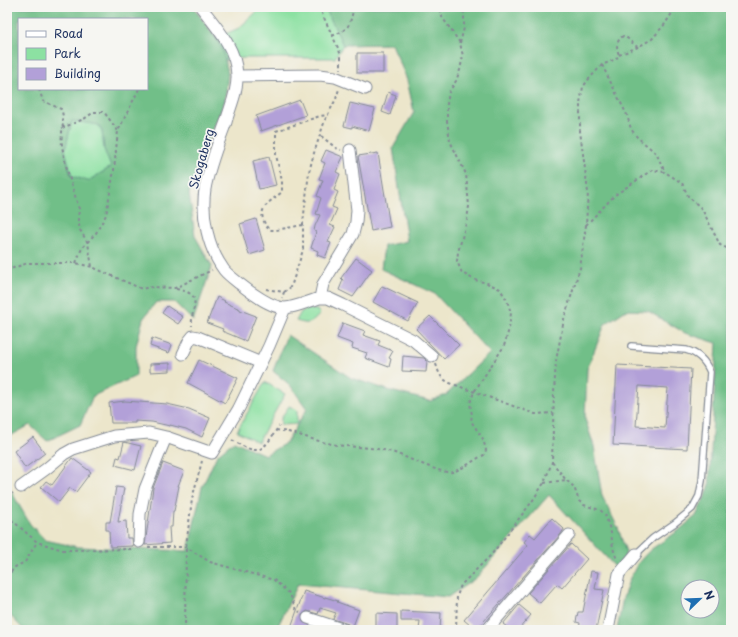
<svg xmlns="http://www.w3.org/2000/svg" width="738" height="637" font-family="'Playpen Sans',sans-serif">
	<rect width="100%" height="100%" fill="#f6f6f2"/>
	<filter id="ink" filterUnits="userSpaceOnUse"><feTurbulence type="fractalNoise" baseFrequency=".025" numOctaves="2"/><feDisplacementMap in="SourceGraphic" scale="8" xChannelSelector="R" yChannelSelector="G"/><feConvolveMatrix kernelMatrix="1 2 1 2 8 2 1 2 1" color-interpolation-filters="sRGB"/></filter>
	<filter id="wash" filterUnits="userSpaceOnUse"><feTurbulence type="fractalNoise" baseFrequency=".012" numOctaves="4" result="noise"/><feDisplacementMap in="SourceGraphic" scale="16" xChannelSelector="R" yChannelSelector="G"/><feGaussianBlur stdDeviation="0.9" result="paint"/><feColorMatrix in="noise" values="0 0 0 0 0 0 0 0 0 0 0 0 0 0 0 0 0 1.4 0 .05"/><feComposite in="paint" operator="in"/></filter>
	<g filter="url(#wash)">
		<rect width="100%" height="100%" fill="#ece6cb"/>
		<path fill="#8ce1a2" stroke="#548880" d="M262,7H325L343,45L335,58H244L224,60L223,51L216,38L239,28Z
			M72,120L99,125L102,131L104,149L111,167L88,181L72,176L65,150Z
			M307,309L317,310L320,314C311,324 309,325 296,321L301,312Z
			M265,382L285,394L258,442L237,431Z
			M289,406L297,410V424L281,425V418Z"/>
		<path fill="#71bf88" stroke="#467773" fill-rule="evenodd" d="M7,7H193L216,38L223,51L228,73L225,101L201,158L189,193L195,236L212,266L193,321L174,302H156L143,319L136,346V376L93,396L80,425L47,441L30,425L12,435L7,441ZM19,19H147V89H19ZM72,121L99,125L102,131L104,149L111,167L88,181L71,176L65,150Z
			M325,7H731V630H617L623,598L629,580L638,563L650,550L678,531L696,516L709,488L717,343L685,333L648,311L626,310L605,324L587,369L585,419L594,446L602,496L618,528L626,552L624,561L617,569L549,495L476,578L448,597L298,584L276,630H24L7,612V484L30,524L45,540L78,547L188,551L202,487L217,455L234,441L265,455L286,443L307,409L290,385L273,371L287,335L351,378L391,391L430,401L446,395L490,353L435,294L381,269L384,246L407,241L393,148L414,112L407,80L392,44L343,45ZM688,587H712V611H688Z"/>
		<g id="blocks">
			<path fill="#b2a0d8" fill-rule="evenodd" d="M357,53H383V73H357Z
				M388,92L396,95L390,115L382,112Z
				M300,100L306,115L261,131L256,116Z
				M350,103L375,109L369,131L352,126V128L344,126Z
				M326,150L343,157L336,172L340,174L334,190L338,192L332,207L337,209L330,225L335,227L328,242L331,243L325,258L317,255L318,251L311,248L316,232L314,231L315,226L320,215L316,214L321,198L317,196L323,180L319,179L325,163L321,161Z
				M378,153L390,227L371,231L358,156Z
				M269,157L276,185L259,189L253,161Z
				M256,219L265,250L249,255L240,224Z
				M356,258L372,270L353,297L339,290L343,280L341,278Z
				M382,286L418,303L408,321L373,302Z
				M217,297L225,301L224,302L240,309V310L256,316L246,341L222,331L223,329L207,323Z
				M167,306L183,317L178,324L162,313Z
				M430,316L459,345L444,359L416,329Z
				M343,323L365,331L363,335L380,341L378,345L393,351L389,358L391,359L389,367L365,358L367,353L352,348L353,344L337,338Z
				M152,338L172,345L169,353L150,346Z
				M403,356L424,358L427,361L426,372L402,371Z
				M199,360L238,378L225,403L188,383Z
				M170,363V371L150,372V364Z
				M617,365L691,369L687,449L613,445ZM639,386L668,388L665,428L636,426Z
				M125,401L167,404L189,409L210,418L202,437L186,429L170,425V426L152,422L135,421V423H111L109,403Z
				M33,437L45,453L25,468L14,451Z
				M124,442L141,446L135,470L115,465L117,457L120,458Z
				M72,458L91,472L76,492L70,488L59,502L41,487L46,481L52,485Z
				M163,463L184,471L178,486H179L174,511H173L172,527H169L170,543L145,545L153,488Z
				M116,487L124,488L118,522L126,521L127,538H132L133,546L110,547L109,530H106V522H110Z
				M552,518L564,529L561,534L476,630L464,620L528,545L524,542L530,534L535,538Z
				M571,544L587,559L562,588L557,584L540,603L528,593Z
				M591,571L598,572L595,589L604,590L596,630H579L580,623L576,622L578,612H583Z
				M304,591L325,598V597L338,601L337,602L359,610L352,629L348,624L333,619L336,613L320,608L318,614L307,611L302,615L303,622L313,627L312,630H290Z
				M519,605L531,615L518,630H511L503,624Z
				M401,611L441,613L440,630H419L420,621H401Z
				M376,613L397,614V630H376Z"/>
		</g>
	</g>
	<g filter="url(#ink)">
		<use href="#blocks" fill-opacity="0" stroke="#848a94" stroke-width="1"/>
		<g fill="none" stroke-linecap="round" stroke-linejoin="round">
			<g stroke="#848a94" stroke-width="8">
				<path id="lane" d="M631,346L686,350C698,353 705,360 710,372L702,481L699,496L692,509L675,523L653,538L636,554"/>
			</g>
			<g stroke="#848a94" stroke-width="13">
				<path id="street" d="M201,7C217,28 236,48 237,75C238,91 230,107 226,122C218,144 209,166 205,189C201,216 208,248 224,270C228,275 235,280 240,284C250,292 272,308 285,308C297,307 309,301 320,298
					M237,76L320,75L335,77L365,89
					M350,150L357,210L356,222L353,234L323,284L320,298H328L343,305L413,340L432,356
					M183,354L189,341L193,336L198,337L261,363
					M21,487L46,469L64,454L73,449L114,436L149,433L166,437L212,453L239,408L269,346L285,308
					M139,542L140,514L145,489L166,437
					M308,618L345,630
					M487,630L569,535
					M608,630L619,574L636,554"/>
			</g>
			<path stroke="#848a94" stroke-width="2" stroke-dasharray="3 3" stroke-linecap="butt" d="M319,7L339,50L341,56V69
				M458,7L464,13V28L460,43
				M332,36C351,28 349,26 354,7
				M619,55L638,47
				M602,65L627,115L631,129L637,137L656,153L665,172
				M39,89L43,101L61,109C66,120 60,133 62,145C65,167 73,188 79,209L78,220L80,230L88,243L92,267
				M62,128L84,119L94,112H104L118,131
				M321,136L336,148L341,150
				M303,225L276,230H269C254,210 267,204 282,192V181L276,155V131L320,116L328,115
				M586,225L615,195L652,170L665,172L682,183L688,196L702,209L720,245L731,250
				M76,263L82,248L96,233L106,215L114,170L118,131L139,89
				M7,272L13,268L28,263H76L92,267L142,289L149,287L175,288L212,270
				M176,289C206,294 190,307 192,326
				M266,289L284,292L282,298
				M284,292L289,289L292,284L303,250V223L309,172L314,153L325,120L336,99L339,89
				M436,364C439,374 441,379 450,383L535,414L553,413
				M276,430C294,432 309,439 327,443C346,448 368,446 388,451C402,454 439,474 452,472C464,469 473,460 484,455L486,450L483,439L471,421L472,415L470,403L474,392L504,346L509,329L511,313L507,300L500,289L487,283L475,280L462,273L457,261L458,252L467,220L469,206L466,174L450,141L447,121V104L449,92L456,81L460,70L463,56L460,43L442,17L440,7
				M232,440C260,457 262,452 279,426
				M552,462L566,480L574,487L579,501L584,505L600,510L605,514L611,533L613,548L617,560
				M544,483L566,480
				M7,497L13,493
				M7,516L37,542L63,550L132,549
				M148,547H186L210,562L274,580L290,594L296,610L300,612
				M7,577L15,567L25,562L37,542
				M185,630L186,547L192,499L202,461
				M456,630L457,596L461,585L491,555L531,503L544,483L552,462L554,393L556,361L564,319L580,268L586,225L588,192L580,131V103L583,87L588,80L602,65L616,59L619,55C616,47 616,41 623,36C629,38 632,44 638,47L652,39L665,24L676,7"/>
			<use href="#lane" stroke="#fff" stroke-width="5.5"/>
			<use href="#street" stroke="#fff" stroke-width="11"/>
		</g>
	</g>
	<g text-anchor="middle" stroke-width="3.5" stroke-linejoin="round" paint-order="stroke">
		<g font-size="12" fill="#1b2f5e" stroke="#f6f6f2">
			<text transform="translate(202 159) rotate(-74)" y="4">Skogaberg</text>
		</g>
	</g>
	<rect width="738" height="637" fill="none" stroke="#f6f6f2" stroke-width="24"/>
	<rect x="18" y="18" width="130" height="72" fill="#f6f6f2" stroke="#9ea6b7"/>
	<rect x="26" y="31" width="20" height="6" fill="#ffffff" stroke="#9ea6b7"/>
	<text x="54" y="38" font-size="12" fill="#1b2f5e">Road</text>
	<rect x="26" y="48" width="20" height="12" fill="#8ce1a2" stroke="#9ea6b7"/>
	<text x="54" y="58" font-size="12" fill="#1b2f5e">Park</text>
	<rect x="26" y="68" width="20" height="12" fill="#b2a0d8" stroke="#9ea6b7"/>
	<text x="54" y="78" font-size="12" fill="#1b2f5e">Building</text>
	<g transform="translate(700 599) rotate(67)"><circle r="19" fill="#f6f6f2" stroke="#9ea6b7"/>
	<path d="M0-3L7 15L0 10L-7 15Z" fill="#1f6fb2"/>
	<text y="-6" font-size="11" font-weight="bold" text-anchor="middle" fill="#1b2f5e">N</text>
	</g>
</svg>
